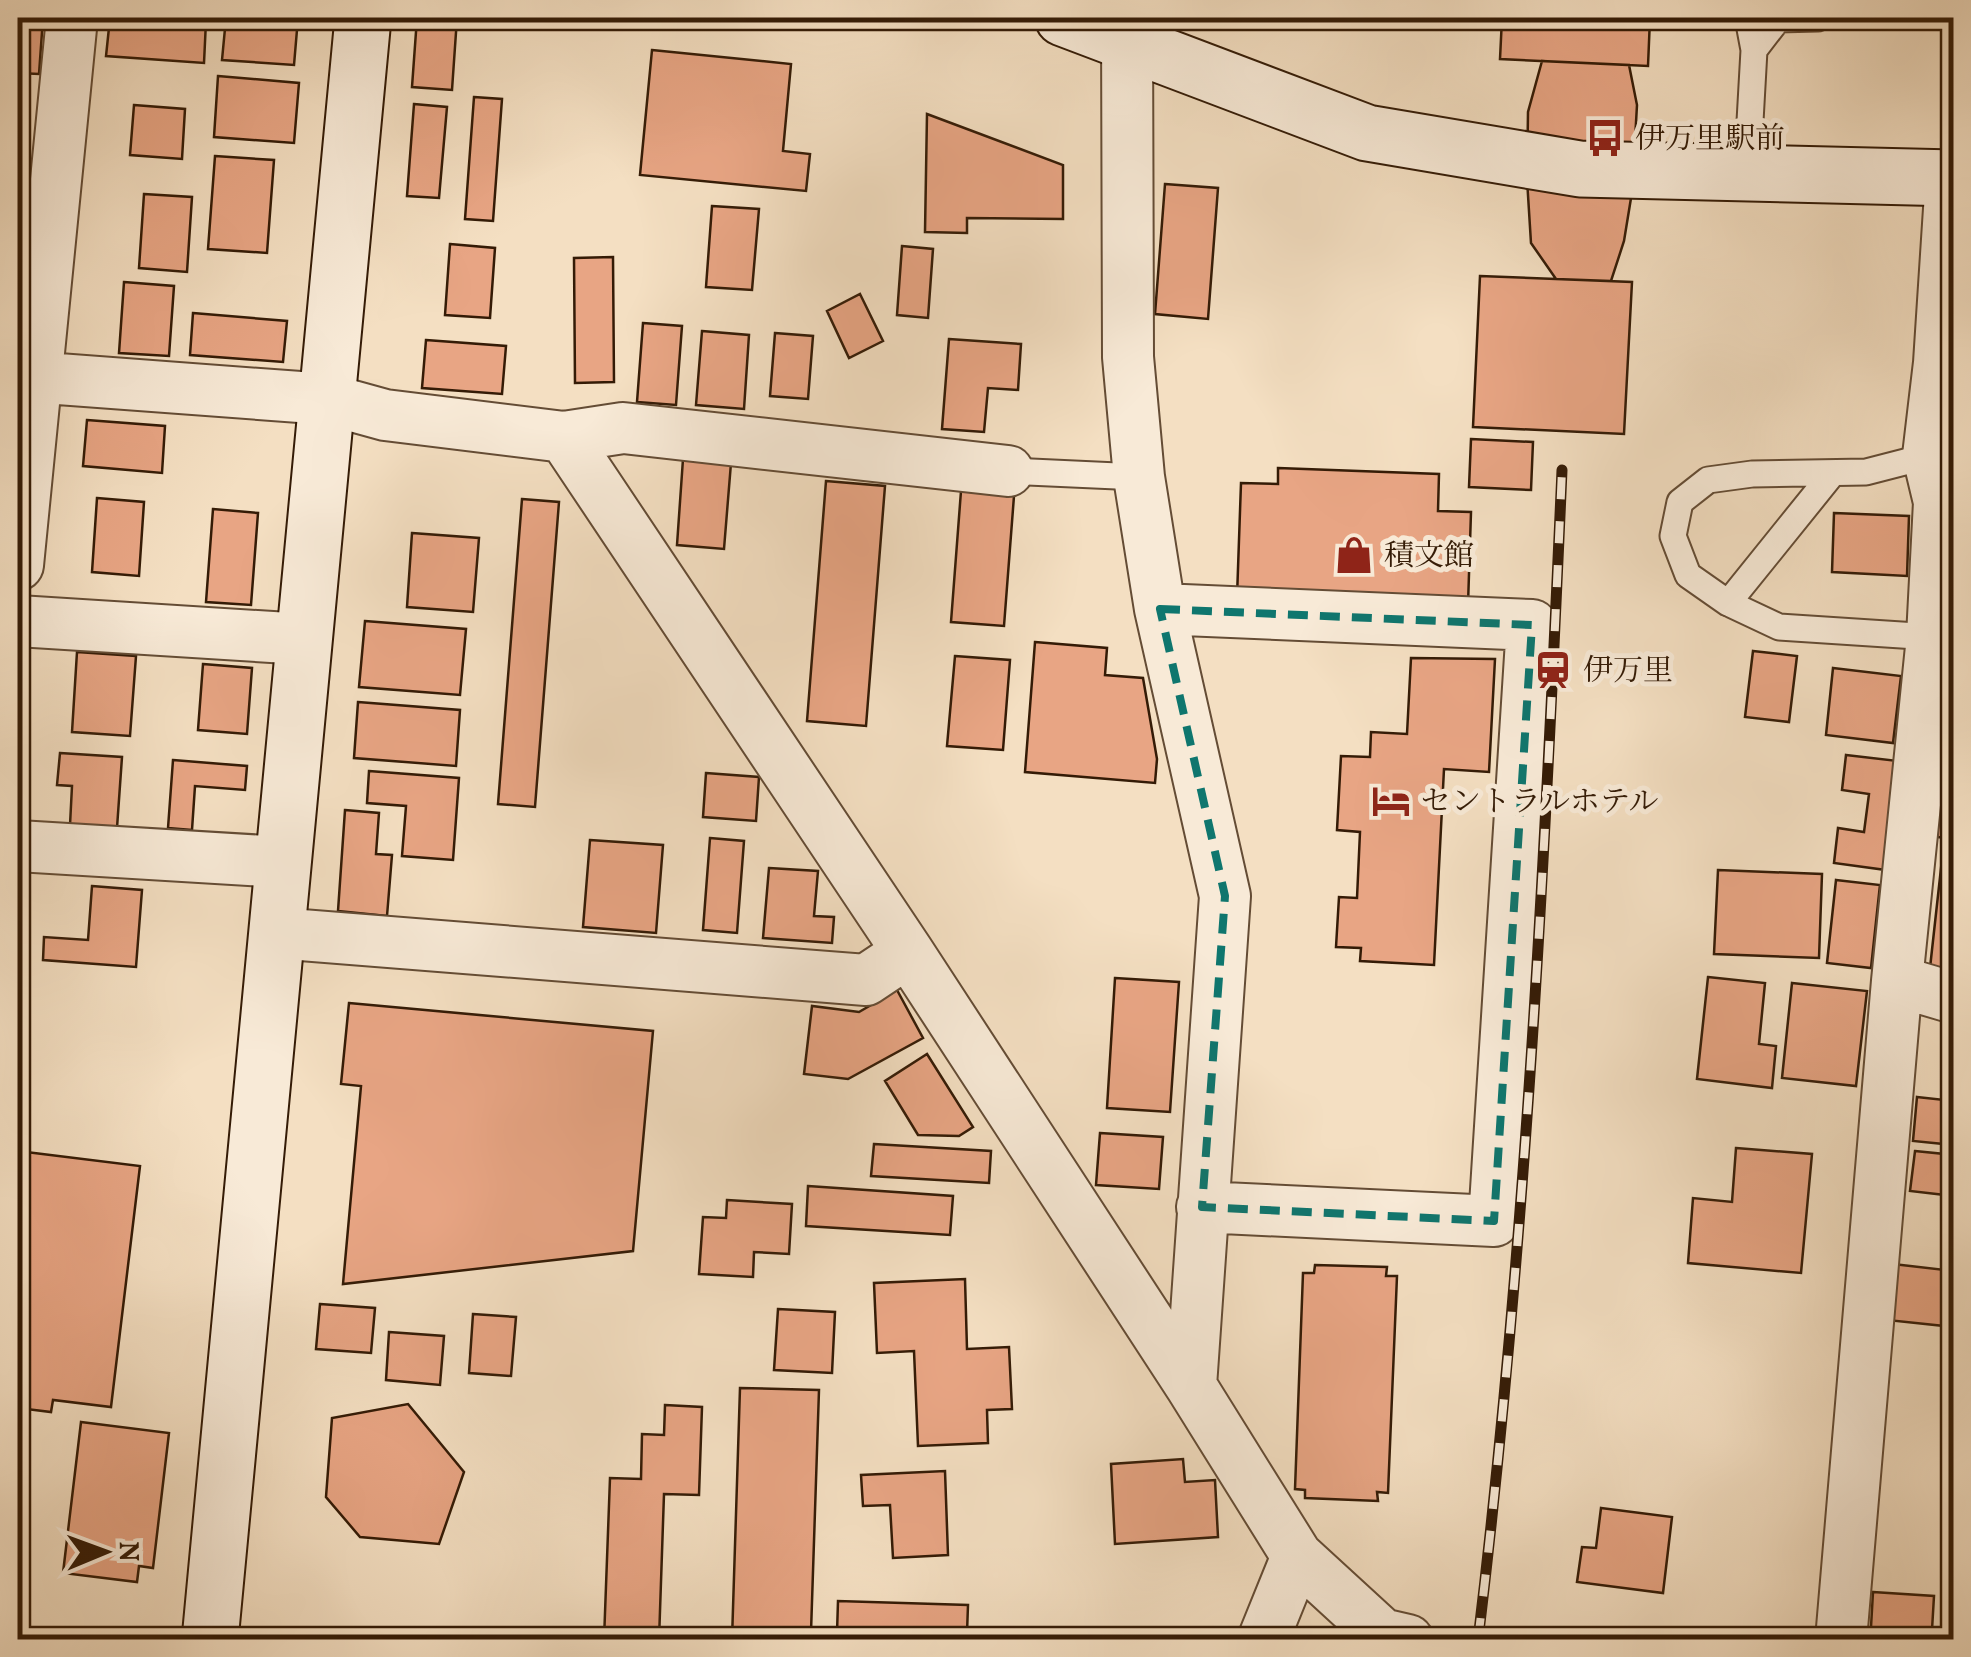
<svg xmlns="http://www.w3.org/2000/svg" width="1971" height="1657" font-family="Vollkorn,'Noto Serif JP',serif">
	<rect width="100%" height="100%" fill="#f4dfc2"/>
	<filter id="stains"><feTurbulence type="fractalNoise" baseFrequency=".002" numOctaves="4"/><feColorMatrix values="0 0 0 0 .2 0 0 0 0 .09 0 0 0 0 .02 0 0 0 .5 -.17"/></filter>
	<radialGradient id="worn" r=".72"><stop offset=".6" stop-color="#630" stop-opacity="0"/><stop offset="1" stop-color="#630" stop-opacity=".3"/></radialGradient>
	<path fill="#e8a584" stroke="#341b06" stroke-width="2.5" d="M18,18H43L39,74L18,73Z
		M110,18H196L206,21L204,63L106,56Z
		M226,18H298L294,65L222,60Z
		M417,18H457L452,90L412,87Z
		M1417,18H1470V22L1417,20Z
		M1502,18H1650L1648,66L1500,59Z
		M652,50L791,64L783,151L810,154L806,191L640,175Z
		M1542,61L1629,65L1637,105L1632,192L1624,241L1611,281L1556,279L1531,243L1527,179L1528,112Z
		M218,76L299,83L294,143L214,137Z
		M18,92L24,93L19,152H18Z
		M474,97L502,99L493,221L465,219Z
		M414,104L447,107L439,198L407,196Z
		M134,105L185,109L182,159L130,155Z
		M927,114L1063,165V219L967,218V233L925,232Z
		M215,156L274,160L267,253L208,249Z
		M1165,184L1218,188L1208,319L1155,314Z
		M144,194L192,197L187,272L139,268Z
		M712,206L759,209L752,290L706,287Z
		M450,244L495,248L490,318L445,315Z
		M902,246L933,249L928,318L897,315Z
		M613,257L614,382L575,383L574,258Z
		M18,263H25L18,328Z
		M1480,276L1632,282L1624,434L1473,427Z
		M124,282L174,286L169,356L119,353Z
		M860,294L883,341L849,358L827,311Z
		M193,313L287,321L283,362L190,355Z
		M643,323L682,326L676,405L637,402Z
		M702,331L749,335L744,409L696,405Z
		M775,333L813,336L808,399L770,396Z
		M949,339L1021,344L1018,390L988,388L984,432L942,429Z
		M426,340L506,346L502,394L422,388Z
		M87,420L165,426L162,473L83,466Z
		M1471,439L1533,442L1531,490L1469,487Z
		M683,459L731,463L724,549L677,545Z
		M1278,468L1439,474L1438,511L1471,512L1468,605L1237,597L1241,483L1278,484Z
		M826,481L885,486L866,726L807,721Z
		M961,491L1014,496L1004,626L951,622Z
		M97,498L144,502L139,576L92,572Z
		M522,499L559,502L535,807L498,804Z
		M213,509L258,513L251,605L206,602Z
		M1834,513L1909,516L1907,576L1832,572Z
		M412,533L479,538L473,612L407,607Z
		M365,621L466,629L460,695L359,687Z
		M1035,642L1107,648L1105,675L1143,678L1157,759L1155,783L1025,772Z
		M1753,651L1797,656L1789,722L1745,717Z
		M77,652L136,656L130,736L72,732Z
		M955,656L1010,660L1003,750L947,746Z
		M1411,658L1495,659L1489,772L1444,769L1434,965L1360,961L1361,948L1336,947L1339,897L1357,898L1360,832L1337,830L1341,756L1370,757L1371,732L1407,734Z
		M203,664L252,668L247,734L198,730Z
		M1833,668L1901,676L1893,743L1826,735Z
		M358,702L460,710L456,766L354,758Z
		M60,753L122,757L117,828L70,825L72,786L57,785Z
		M1846,755L1898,761L1886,870L1834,863L1838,828L1864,832L1869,794L1842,790Z
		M173,760L247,766L245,790L195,786L192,830L168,828Z
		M369,771L459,778L453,860L402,856L406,806L367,803Z
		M706,773L759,777L756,821L703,817Z
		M1942,788L1954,789V839L1937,837Z
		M345,810L379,813L376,854L392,855L387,916L338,911Z
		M710,838L744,841L737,933L703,930Z
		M590,840L663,845L656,933L583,927Z
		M1943,850L1954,851V980L1929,977Z
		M769,868L818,871L814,916L834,917L832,943L763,938Z
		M1718,870L1822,874L1819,958L1714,954Z
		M1836,880L1880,885L1871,968L1827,963Z
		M92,886L142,890L136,967L43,960L44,937L88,940Z
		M1708,977L1765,983L1759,1044L1776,1046L1772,1088L1697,1079Z
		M1115,978L1179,982L1170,1112L1107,1108Z
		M1792,983L1867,991L1856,1086L1782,1078Z
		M897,990L923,1038L848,1079L804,1074L812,1006L859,1012Z
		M349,1003L653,1031L633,1251L343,1284L361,1086L341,1084Z
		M927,1054L973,1127L959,1136L918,1135L885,1081Z
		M1917,1097L1954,1101V1145L1913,1141Z
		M1100,1133L1163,1137L1159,1189L1096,1185Z
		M874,1144L991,1151L989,1183L871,1176Z
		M1736,1148L1812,1154L1801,1273L1688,1263L1693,1198L1732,1202Z
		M18,1151L140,1166L111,1407L53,1400L51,1412L18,1408Z
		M1915,1151L1954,1155V1196L1910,1191Z
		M808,1186L953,1196L950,1235L806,1226Z
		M727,1200L792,1204L789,1254L754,1252L753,1277L699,1274L703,1217L726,1218Z
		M1893,1264L1954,1271V1327L1887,1320Z
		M1315,1265L1387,1267L1386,1276H1397L1388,1493L1377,1492L1378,1501L1305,1498V1490L1295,1489L1303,1273H1314Z
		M965,1279L967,1349L1009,1347L1012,1409L987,1410L988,1443L918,1446L914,1351L877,1353L874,1283Z
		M320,1304L375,1308L371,1353L316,1349Z
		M778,1309L835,1312L832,1373L774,1370Z
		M473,1314L516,1317L511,1376L469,1373Z
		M389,1332L444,1336L440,1385L386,1380Z
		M740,1388L819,1390L811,1632L837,1633L838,1601L968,1605L967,1633L1040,1636V1640H732Z
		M408,1404L464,1472L439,1544L360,1537L326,1497L332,1418Z
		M665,1405L702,1407L699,1495L664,1494L659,1640H604L610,1478L641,1479L642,1434L664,1435Z
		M81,1422L169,1433L153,1568L139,1566L137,1582L63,1573Z
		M1183,1459L1185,1482L1215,1480L1218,1537L1115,1544L1111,1464Z
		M945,1471L948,1555L893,1558L890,1505L863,1506L861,1475Z
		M1601,1508L1672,1517L1663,1593L1577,1582L1582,1547L1596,1548Z
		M1873,1592L1934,1596L1932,1630L1871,1627Z"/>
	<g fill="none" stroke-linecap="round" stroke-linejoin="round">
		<g stroke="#644c35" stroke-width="29">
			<path id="lane" d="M1754,50L1778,19L1818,18
				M1747,175L1754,50L1748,18
				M1928,456L1866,472L1752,474L1708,480L1680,502L1673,536L1688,575L1728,603L1779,627L1932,637
				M1008,471L1139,477
				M1728,603L1832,474"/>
		</g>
		<g stroke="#644c35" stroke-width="54">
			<path id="street" d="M1127,18L1128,357L1139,477L1160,609L1225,896L1191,1386
				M18,376L327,399L385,415L564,437L908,952L1191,1386L1297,1556L1382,1634L1408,1640
				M564,437L623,428L1008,471
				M18,565L72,18
				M1160,609L1532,625L1494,1221L1202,1207
				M18,621L304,639
				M18,846L282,862
				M276,933L866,980L908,952
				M1897,981L1954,998
				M1263,1640L1297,1556
				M1841,1640L1897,981L1932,637L1939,502L1928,456L1939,363L1951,178"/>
		</g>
		<g stroke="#341b06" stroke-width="59">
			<path id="secondary" d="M1063,18L1367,133L1580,169L1954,178
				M210,1640L363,18"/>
		</g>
		<use href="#lane" stroke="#f8ead7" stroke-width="25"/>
		<use href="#street" stroke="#f8ead7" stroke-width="50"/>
		<use href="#secondary" stroke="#f8ead7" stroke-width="55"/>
		<g stroke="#341b06" stroke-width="11">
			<path id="rail" d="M1478,1640C1525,1251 1545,860 1562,470"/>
		</g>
		<use href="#rail" stroke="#f8ead7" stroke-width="8" stroke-dasharray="22" stroke-linecap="butt"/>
	</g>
	<path fill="none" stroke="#0f766e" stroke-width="8" stroke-dasharray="20 12" stroke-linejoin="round" d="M1160,609L1532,625L1494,1221L1202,1207L1225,896Z"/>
	<defs>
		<g id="bus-bare" transform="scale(3)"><path d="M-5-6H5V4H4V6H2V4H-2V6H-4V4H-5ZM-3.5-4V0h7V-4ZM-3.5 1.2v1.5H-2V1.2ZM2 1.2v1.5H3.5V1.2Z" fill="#8f2418" stroke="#f8ead7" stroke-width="2.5" paint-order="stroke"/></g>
		<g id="shop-bare" transform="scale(3)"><path d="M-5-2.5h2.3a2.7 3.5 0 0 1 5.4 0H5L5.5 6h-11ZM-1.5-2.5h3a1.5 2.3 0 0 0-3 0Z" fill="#8f2418" stroke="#f8ead7" stroke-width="2.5" paint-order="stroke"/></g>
		<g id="station-bare" transform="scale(3)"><path d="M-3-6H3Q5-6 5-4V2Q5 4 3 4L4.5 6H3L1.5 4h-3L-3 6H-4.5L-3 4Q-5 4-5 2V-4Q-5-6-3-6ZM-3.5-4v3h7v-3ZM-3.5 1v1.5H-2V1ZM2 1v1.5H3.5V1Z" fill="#8f2418" stroke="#f8ead7" stroke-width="2.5" paint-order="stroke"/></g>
		<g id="hotel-bare" transform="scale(3)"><path d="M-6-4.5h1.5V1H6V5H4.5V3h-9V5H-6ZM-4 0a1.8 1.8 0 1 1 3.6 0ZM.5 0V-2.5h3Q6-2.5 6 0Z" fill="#8f2418" stroke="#f8ead7" stroke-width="2.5" paint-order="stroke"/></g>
	</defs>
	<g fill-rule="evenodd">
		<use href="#bus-bare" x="1605" y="138"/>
		<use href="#shop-bare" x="1354" y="555"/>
		<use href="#station-bare" x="1553" y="670"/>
		<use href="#hotel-bare" x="1391" y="801"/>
	</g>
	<g text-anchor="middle" stroke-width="10" stroke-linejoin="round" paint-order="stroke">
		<g font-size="30" fill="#341b06" stroke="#f8ead7" text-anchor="start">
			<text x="1635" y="148">伊万里駅前</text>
			<text x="1384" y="565">積文館</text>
			<text x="1583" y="680">伊万里</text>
			<text x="1421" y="811">セントラルホテル</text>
		</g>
	</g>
	<rect width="1971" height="1657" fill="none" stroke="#f4dfc2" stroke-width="60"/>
	<rect x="20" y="20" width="1931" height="1617" fill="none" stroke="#341b06" stroke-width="5"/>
	<rect x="30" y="30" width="1911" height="1597" fill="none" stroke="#341b06" stroke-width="2.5"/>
	<g transform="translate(105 1552) rotate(89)" stroke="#f8ead7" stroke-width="8" paint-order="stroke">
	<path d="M0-8L18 38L0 25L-18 38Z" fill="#341b06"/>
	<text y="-15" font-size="28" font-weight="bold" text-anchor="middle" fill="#341b06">N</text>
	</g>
	<rect width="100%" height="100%" filter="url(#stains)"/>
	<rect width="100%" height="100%" fill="url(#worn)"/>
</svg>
